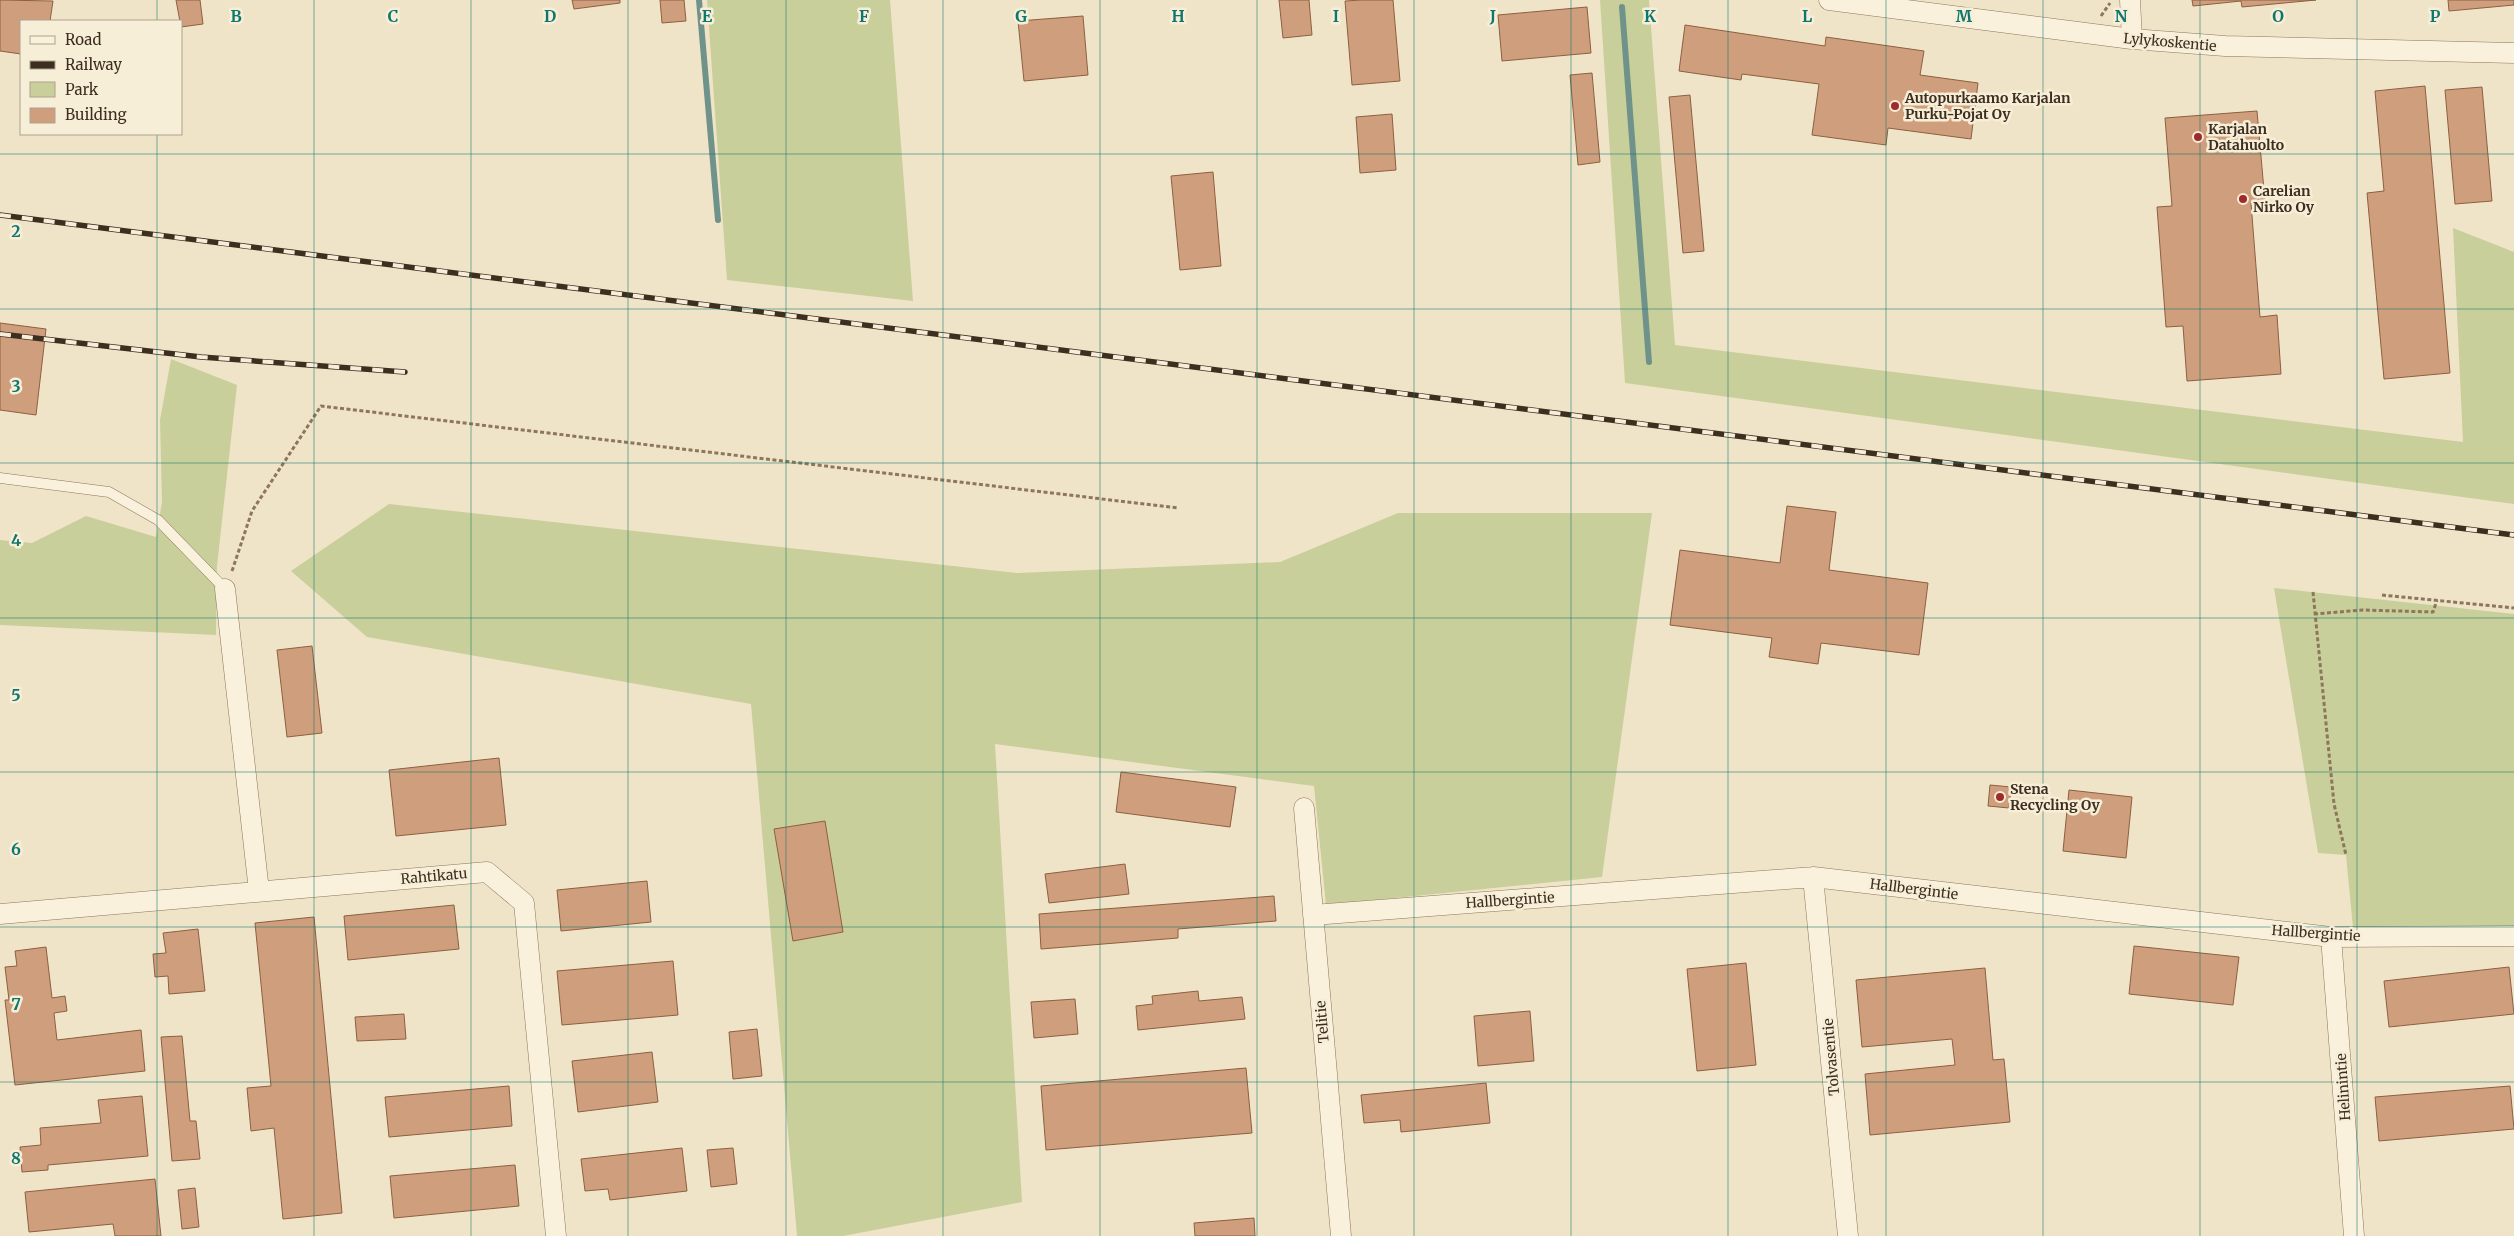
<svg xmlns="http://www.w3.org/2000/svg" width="2514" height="1236" font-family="Merriweather,serif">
	<rect width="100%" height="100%" fill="#f0e4c8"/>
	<path fill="#c9cf9b" d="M707,0H890L913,301L727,280Z
		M1600,0H1649L1675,345L2463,442L2453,228L2514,252V504L1625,383Z
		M171,359L237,385L217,566L216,635L0,625V540L32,543L86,516L156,537L162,502L160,420Z
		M389,504L1017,573L1280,562L1398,513H1652L1602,877L1326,905L1314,786L995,744L1022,1202L843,1236H797L751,704L367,637L291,571Z
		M2274,588L2514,614V928H2353L2346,855L2318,853Z"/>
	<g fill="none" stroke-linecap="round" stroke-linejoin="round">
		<path stroke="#6f938a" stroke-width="6" d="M699,0L718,220
			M1622,7L1649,362"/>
	</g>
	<path fill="#cf9f7d" stroke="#8d5f41" d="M0,0L53,1L50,21H21V54L0,51Z
		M176,0H200L203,24L181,27Z
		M572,0H620V3L574,9Z
		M660,0H684L686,21L662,23Z
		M1279,0H1309L1312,35L1283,38Z
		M1361,0H1393L1400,81L1352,85L1345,1Z
		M2192,0H2316L2242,7L2241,1L2193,6Z
		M2448,0H2514V5L2449,11Z
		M1587,7L1591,53L1502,61L1498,15Z
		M1083,16L1088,75L1024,81L1018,21Z
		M1685,25L1825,46L1826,37L1924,51L1920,75L1978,83L1971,139L1888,128L1886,145L1812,135L1819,84L1742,74L1741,80L1679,71Z
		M1592,73L1600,162L1578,165L1570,75Z
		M2425,86L2450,373L2384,379L2367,193L2384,191L2375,91Z
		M2482,87L2492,201L2455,204L2445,90Z
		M1690,95L1704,251L1683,253L1669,97Z
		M2257,111L2265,202L2251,203L2260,317L2277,315L2281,374L2187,381L2183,326L2166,327L2157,207L2172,206L2165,118Z
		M1392,114L1396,170L1360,173L1356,117Z
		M1213,172L1221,266L1180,270L1171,176Z
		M0,323L46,329L36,415L0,410Z
		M1787,506L1836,512L1829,570L1928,583L1919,655L1821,643L1818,664L1769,657L1772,638L1670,625L1680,550L1780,563Z
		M312,646L322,733L287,737L277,650Z
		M499,758L506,825L396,836L389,770Z
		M1121,772L1236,787L1230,827L1116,812Z
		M1990,785L2011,787L2009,808L1988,806Z
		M2069,790L2132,797L2126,858L2063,851Z
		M825,821L843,932L793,941L774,829Z
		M1125,864L1129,894L1049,903L1045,874Z
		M647,881L651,922L561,931L557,890Z
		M1274,896L1276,921L1178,929V938L1041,949L1039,914Z
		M454,905L459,949L348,960L344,916Z
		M314,917L342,1213L283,1219L274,1128L251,1131L247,1088L271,1086L255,923Z
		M198,929L205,991L169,994L168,976L155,977L153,954L166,953L163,933Z
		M2134,946L2239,957L2233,1005L2129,994Z
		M46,947L52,998L65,996L67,1011L54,1013L57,1040L141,1030L145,1071L15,1085L5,1000H9L5,967L17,966L15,951Z
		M673,961L678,1015L562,1025L557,971Z
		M1746,963L1756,1065L1697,1071L1687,969Z
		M2509,967L2514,1014L2389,1027L2384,981Z
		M1985,968L1993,1060L2004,1059L2010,1122L1870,1135L1865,1074L1955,1065L1952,1039L1862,1047L1856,980Z
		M1198,991L1199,1001L1242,997L1245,1019L1138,1030L1136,1006L1153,1004L1152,996Z
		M1075,999L1078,1034L1034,1038L1031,1002Z
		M1530,1011L1534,1061L1478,1066L1474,1016Z
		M404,1014L406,1039L357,1041L355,1017Z
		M757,1029L762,1076L733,1079L729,1032Z
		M182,1036L190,1121H196L200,1159L172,1161L161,1037Z
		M652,1052L658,1102L578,1112L572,1061Z
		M1246,1068L1252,1133L1046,1150L1041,1086Z
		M1486,1083L1490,1123L1401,1132L1400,1120L1364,1123L1361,1095Z
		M509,1086L512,1126L389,1137L385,1097Z
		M2510,1086L2514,1129L2379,1141L2375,1097Z
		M142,1096L148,1156L48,1165V1170L22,1172L20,1147L41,1145L40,1128L101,1123L98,1100Z
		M682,1148L687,1191L610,1200L608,1189L585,1191L581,1159Z
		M733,1148L737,1184L711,1187L707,1150Z
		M515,1165L519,1206L394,1218L390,1176Z
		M155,1179L161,1236H115L113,1224L29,1232L25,1192Z
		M195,1188L199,1227L182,1229L178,1190Z
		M1254,1218L1255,1236H1195L1194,1223Z"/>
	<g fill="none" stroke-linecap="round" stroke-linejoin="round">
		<g stroke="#8d765c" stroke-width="11">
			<path id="lane" d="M0,478L109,492L158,520L225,589"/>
		</g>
		<g stroke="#8d765c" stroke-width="21">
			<path id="street" d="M1829,0L2132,39L2225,46L2514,53
				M2130,0L2132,39
				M225,589L259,891
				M1304,808L1341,1236
				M1813,877L1848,1236
				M0,914L487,872L524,903L556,1236
				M1313,915L1813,877L2331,937L2514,936
				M2331,937L2354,1236"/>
		</g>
		<path stroke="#8d765c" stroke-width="3" stroke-dasharray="4 2.5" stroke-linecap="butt" d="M2101,16L2110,3
			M232,571L252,511L321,406L1178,508
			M2313,592L2334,804L2346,855
			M2382,595L2514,608
			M2314,614L2363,610L2433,612L2437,600"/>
		<use href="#lane" stroke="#faf1dc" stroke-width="10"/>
		<use href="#street" stroke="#faf1dc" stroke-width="20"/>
		<g stroke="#3d2e20" stroke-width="5.5">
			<path id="rail" d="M0,215L2514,535
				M0,334L201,357L405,372"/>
		</g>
		<use href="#rail" stroke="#f7eed8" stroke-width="4" stroke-dasharray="11" stroke-linecap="butt"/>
	</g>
	<path fill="none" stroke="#0f766e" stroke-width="1" stroke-opacity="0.55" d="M157,0V21M314,0V1236M471,0V1236M628,0V1236M786,0V1236M943,0V1236M1100,0V1236M1257,0V1236M1414,0V1236M1571,0V1236M1728,0V1236M1886,0V1236M2043,0V1236M2200,0V1236M2357,0V1236M157,134V1236M0,154H2514M0,309H2514M0,463H2514M0,618H2514M0,772H2514M0,927H2514M0,1082H2514"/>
	<g fill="#9e2a2b" stroke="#f7eed8" stroke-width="2">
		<circle cx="1895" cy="106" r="5"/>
		<circle cx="2198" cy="137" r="5"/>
		<circle cx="2243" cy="199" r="5"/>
		<circle cx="2000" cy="797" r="5"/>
	</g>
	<g text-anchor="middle" stroke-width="5" stroke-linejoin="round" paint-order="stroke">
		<g font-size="14" fill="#3d2e20" stroke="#f7eed8">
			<text transform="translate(2170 42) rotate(5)" y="5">Lylykoskentie</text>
			<text transform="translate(434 876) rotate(-5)" y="5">Rahtikatu</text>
			<text transform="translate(1914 889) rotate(7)" y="5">Hallbergintie</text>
			<text transform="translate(1510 900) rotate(-4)" y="5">Hallbergintie</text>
			<text transform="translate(2316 933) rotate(4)" y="5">Hallbergintie</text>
			<text transform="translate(1322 1022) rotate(-95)" y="5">Telitie</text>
			<text transform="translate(1831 1057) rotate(-95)" y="5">Tolvasentie</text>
			<text transform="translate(2343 1087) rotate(-94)" y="5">Helinintie</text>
		</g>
		<g font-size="14" font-weight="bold" fill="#3d2e20" stroke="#f7eed8" text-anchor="start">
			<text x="1905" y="103">Autopurkaamo Karjalan<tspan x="1905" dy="16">Purku-Pojat Oy</tspan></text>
			<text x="2208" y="134">Karjalan<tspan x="2208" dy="16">Datahuolto</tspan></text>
			<text x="2253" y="196">Carelian<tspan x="2253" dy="16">Nirko Oy</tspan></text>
			<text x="2010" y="794">Stena<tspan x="2010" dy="16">Recycling Oy</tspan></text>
		</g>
	</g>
	<g font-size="16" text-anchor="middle" font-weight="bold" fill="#0f766e" stroke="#f7eed8" stroke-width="5" stroke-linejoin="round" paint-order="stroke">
		<text x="236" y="22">B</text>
		<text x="393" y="22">C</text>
		<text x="550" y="22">D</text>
		<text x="707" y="22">E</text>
		<text x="864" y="22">F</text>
		<text x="1021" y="22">G</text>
		<text x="1178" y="22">H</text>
		<text x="1336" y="22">I</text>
		<text x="1493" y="22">J</text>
		<text x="1650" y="22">K</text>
		<text x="1807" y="22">L</text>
		<text x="1964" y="22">M</text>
		<text x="2121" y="22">N</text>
		<text x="2278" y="22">O</text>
		<text x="2435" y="22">P</text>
		<text x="16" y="237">2</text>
		<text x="16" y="392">3</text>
		<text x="16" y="546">4</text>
		<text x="16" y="701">5</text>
		<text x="16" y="855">6</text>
		<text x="16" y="1010">7</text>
		<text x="16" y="1164">8</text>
	</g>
	<rect x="20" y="20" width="162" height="115" fill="#f7eed8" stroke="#ada18e"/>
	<rect x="30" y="36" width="25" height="8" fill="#faf1dc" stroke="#ada18e"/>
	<text x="65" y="45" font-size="15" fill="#3d2e20">Road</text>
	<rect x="30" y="61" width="25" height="8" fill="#3d2e20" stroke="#ada18e"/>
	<text x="65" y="70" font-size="15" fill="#3d2e20">Railway</text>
	<rect x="30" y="82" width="25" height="15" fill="#c9cf9b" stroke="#ada18e"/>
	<text x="65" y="95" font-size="15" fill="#3d2e20">Park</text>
	<rect x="30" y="108" width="25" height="15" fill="#cf9f7d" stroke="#ada18e"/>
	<text x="65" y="120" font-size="15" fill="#3d2e20">Building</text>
</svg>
